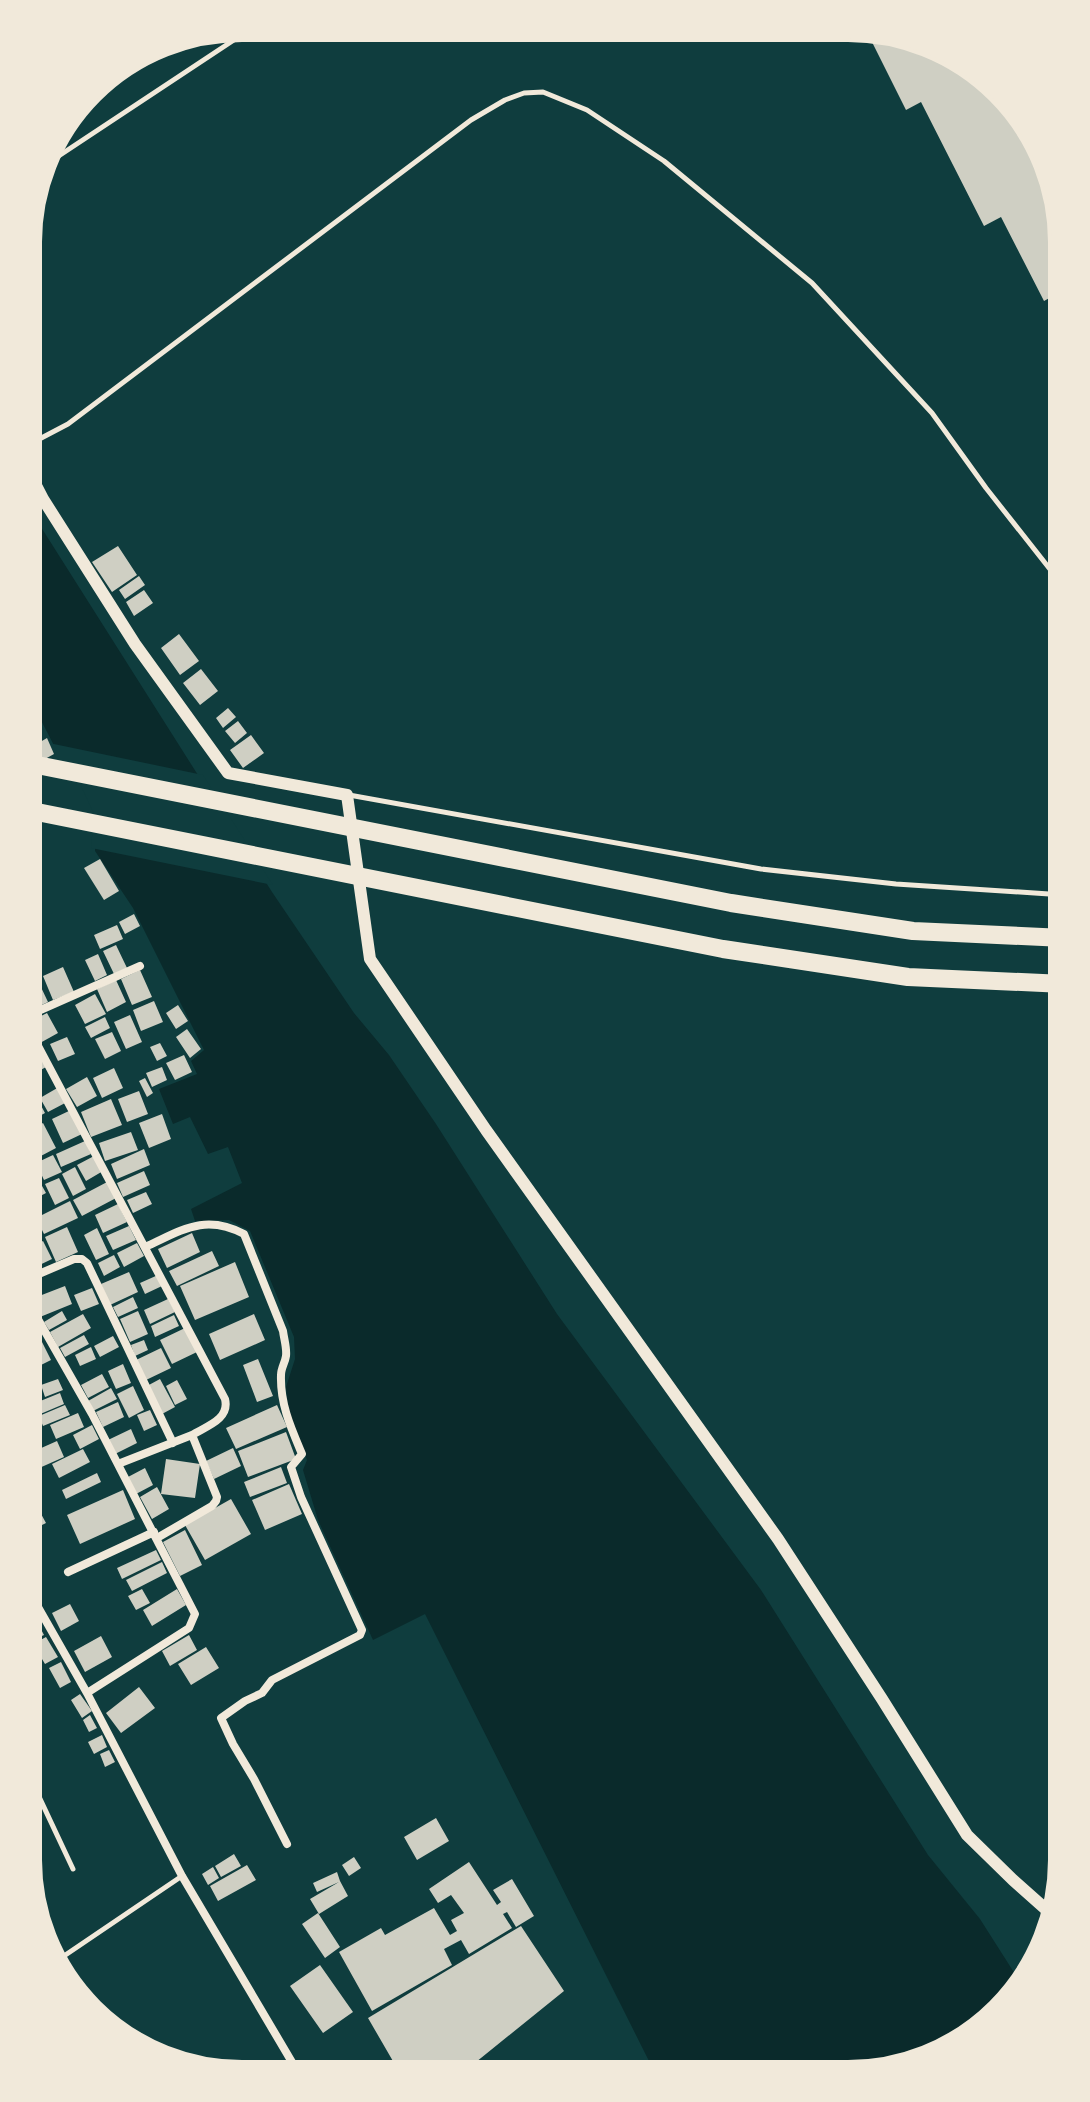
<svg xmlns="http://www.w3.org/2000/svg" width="1090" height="2102" font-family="Helvetica,sans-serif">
	<rect width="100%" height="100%" fill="#0f3d3e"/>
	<path fill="#0a2a2b" d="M27,505L272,892L354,1013L389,1055L436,1124L557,1314L761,1590L928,1855L980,1919L1022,1985L1019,1992L917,2065L848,2076L656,2075L425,1614L373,1640L318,1520L303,1470L307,1460L288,1410L286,1387L295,1359L294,1337L250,1231L229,1220L195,1221L191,1209L242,1183L228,1147L208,1154L190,1117L173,1124L159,1089L197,1074L191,1061L204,1050L133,908L95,851L98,813L79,772L64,765L27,693Z"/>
	<path fill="#0f3d3e" d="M49,743L203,775L273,885L91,848L94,814L76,775L61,768Z"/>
	<path fill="#cfcfc3" d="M866,30H890L990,79L1053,173L1064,242V290L1044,301L1001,217L984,226L921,102L906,110Z
		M118,546L137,575L112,592L92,562Z
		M139,576L145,585L125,599L119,590Z
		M144,590L153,603L134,616L126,602Z
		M179,634L199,661L180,675L161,648Z
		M201,669L218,691L200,705L183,683Z
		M228,708L236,717L223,728L216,718Z
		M238,721L247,733L235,743L225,731Z
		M251,735L264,753L243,768L230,750Z
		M47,738L54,754L36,764L28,749Z
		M100,859L119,891L104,900L84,868Z
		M134,914L140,926L125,934L119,922Z
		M117,925L123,939L100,949L94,935Z
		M116,945L127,968L114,974L103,951Z
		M98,954L107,975L95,981L85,960Z
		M63,967L74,992L53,1000L43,976Z
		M140,970L152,997L132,1005L121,979Z
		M116,980L126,1002L107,1012L97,989Z
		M39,983L48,1002L27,1012V989Z
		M95,994L106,1014L85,1024L75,1005Z
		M154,1001L163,1022L141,1031L133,1010Z
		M178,1005L188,1021L176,1029L166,1013Z
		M47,1013L58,1033L40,1043L29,1022Z
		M130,1015L142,1042L126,1049L114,1022Z
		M105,1017L110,1028L91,1038L85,1027Z
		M187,1029L201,1049L190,1058L176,1037Z
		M112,1032L121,1051L105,1059L95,1039Z
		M67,1037L75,1054L58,1061L50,1044Z
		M160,1043L167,1056L157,1061L150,1047Z
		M36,1050L46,1067L30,1076L27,1071V1056Z
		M184,1055L192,1072L175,1080L166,1063Z
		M162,1067L167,1080L152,1087L146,1073Z
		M114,1068L123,1088L102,1098L93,1078Z
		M87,1077L97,1096L77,1107L66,1089Z
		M145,1078L153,1093L147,1097L139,1081Z
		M59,1087L67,1102L48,1112L40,1098Z
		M139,1091L148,1114L127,1122L118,1099Z
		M37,1098L45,1113L27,1123V1103Z
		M111,1099L122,1125L91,1137L81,1112Z
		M71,1110L82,1134L63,1143L52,1119Z
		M162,1114L171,1139L149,1148L139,1123Z
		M43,1123L56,1148L39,1157L27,1132Z
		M131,1132L138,1150L105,1161L99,1143Z
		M27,1140L35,1155L27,1160L34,1173L27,1177Z
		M85,1141L91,1154L61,1167L56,1154Z
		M144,1149L150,1165L117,1179L111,1164Z
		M53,1155L62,1172L44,1180L36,1163Z
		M94,1156L103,1171L86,1181L77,1165Z
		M75,1167L86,1189L73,1196L62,1174Z
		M144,1171L150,1185L123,1197L117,1183Z
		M37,1177L46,1193L27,1203V1183Z
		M59,1178L69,1198L55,1205L45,1184Z
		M109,1181L118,1197L82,1216L73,1200Z
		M146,1192L152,1204L133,1213L127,1200Z
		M70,1201L78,1218L44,1234L36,1218Z
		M118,1204L127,1222L103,1233L95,1215Z
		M129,1226L136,1240L113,1250L106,1236Z
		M67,1227L78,1252L56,1262L45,1237Z
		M97,1228L109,1254L96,1260L84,1235Z
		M192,1233L200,1252L167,1268L158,1249Z
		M43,1241L52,1259L27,1271V1249Z
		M137,1243L144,1256L124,1267L117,1253Z
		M212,1251L219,1266L177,1286L169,1271Z
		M114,1255L120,1267L104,1276L98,1263Z
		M235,1262L249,1297L195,1320L180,1286Z
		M129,1272L138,1292L110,1305L101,1284Z
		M158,1275L162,1286L145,1294L140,1283Z
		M65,1286L72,1304L40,1317L34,1298Z
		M92,1288L99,1304L81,1311L74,1295Z
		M133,1297L138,1308L118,1317L113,1307Z
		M168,1299L175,1312L150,1324L144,1310Z
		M62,1311L67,1320L49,1330L44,1322Z
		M138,1311L148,1334L130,1342L120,1319Z
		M83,1314L91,1328L58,1347L50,1332Z
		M254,1314L265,1340L220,1360L209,1334Z
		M174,1315L179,1326L155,1337L151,1326Z
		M185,1328L197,1352L172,1364L160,1340Z
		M84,1335L89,1344L65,1357L60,1348Z
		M113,1336L119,1347L100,1357L94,1346Z
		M41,1340L51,1360L29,1371L27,1367V1347Z
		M144,1340L148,1350L135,1356L131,1345Z
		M91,1347L96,1359L80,1366L75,1355Z
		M161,1348L171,1368L146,1380L136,1360Z
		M258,1359L273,1396L257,1402L243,1365Z
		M123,1364L131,1383L116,1389L108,1371Z
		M102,1374L109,1387L88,1398L81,1385Z
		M58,1379L63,1390L45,1397L41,1385Z
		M160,1379L175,1407L162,1414L147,1386Z
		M177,1380L187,1399L175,1405L166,1386Z
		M133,1386L144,1410L129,1418L117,1394Z
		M111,1388L117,1399L93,1411L88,1401Z
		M60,1393L64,1404L38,1415L33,1404Z
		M118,1402L124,1417L103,1427L96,1412Z
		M65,1405L70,1415L43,1426L39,1416Z
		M277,1405L287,1427L236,1449L226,1428Z
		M150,1410L157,1425L144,1431L137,1415Z
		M78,1413L84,1427L56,1439L50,1425Z
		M26,1423L36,1439L26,1444Z
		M92,1425L99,1439L80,1449L73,1435Z
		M131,1429L137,1443L115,1454L108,1440Z
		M286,1432L296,1459L248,1477L238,1451Z
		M57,1441L64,1457L37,1469L30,1453Z
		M233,1448L241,1466L214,1479L206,1461Z
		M83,1449L90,1462L59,1478L52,1464Z
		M166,1459L200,1464L195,1498L161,1494Z
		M281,1467L287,1483L250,1497L244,1482Z
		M145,1468L153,1485L136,1494L128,1477Z
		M97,1473L101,1482L66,1499L62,1490Z
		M289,1484L302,1514L265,1530L252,1500Z
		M157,1487L169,1509L152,1519L140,1497Z
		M123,1490L135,1519L80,1544L67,1515Z
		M231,1499L251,1534L205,1560L185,1525Z
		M40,1512L46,1523L26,1533V1519Z
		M185,1530L202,1565L180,1576L163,1542Z
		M156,1550L161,1560L122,1579L117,1568Z
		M162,1562L167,1573L132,1591L126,1580Z
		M142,1589L150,1603L136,1610L128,1596Z
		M177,1589L186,1605L152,1626L143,1610Z
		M70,1604L79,1621L61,1631L52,1613Z
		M34,1616L44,1635L31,1641L26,1631V1620Z
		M189,1635L197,1650L170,1666L162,1651Z
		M101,1636L112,1657L85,1672L74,1651Z
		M46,1637L58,1657L45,1664L33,1644Z
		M206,1647L219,1668L191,1685L178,1664Z
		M61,1662L71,1682L60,1688L49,1668Z
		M139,1687L155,1708L121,1733L106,1713Z
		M80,1694L92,1711L82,1718L71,1700Z
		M90,1715L97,1728L89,1732L83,1720Z
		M102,1735L107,1747L94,1754L88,1742Z
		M109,1750L115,1762L105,1767L100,1754Z
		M436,1818L449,1841L417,1860L404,1837Z
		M234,1854L241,1866L221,1877L215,1866Z
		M354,1857L361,1868L349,1876L342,1865Z
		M469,1862L497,1905L501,1902L493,1890L512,1879L534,1916L516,1927L507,1912L503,1914L512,1928L469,1954L461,1940L444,1949L452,1965L372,2011L339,1952L381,1928L385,1935L434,1908L450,1935L457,1931L451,1920L464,1913L451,1895L438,1903L429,1889Z
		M247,1865L256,1880L218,1901L210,1886Z
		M213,1867L219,1878L208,1885L202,1874Z
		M337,1872L340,1881L348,1896L319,1914L310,1899L339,1882L317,1892L313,1883Z
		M318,1913L340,1947L325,1958L302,1924Z
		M521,1926L564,1991L460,2075H401L368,2018Z
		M320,1965L353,2012L323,2033L290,1986Z"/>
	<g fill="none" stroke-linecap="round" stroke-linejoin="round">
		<path stroke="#f1e9da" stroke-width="5" d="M42,167L255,26
			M28,445L68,424L471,120L505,100L524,93L543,92L587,110L664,161L812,283L932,413L986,488L1064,587
			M349,795L761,869L896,884L1064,895
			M26,1769L73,1869
			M58,1960L182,1876"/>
		<path stroke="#f1e9da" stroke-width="8" d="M27,1016L140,966
			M27,1025L225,1399C230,1419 207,1426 192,1435
			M145,1247C181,1231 204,1213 244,1234L283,1331C284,1339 287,1348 286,1356C285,1363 281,1368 281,1375C280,1404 291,1428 302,1454L291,1467L301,1497L362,1630L360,1635L272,1680L262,1693L245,1701L221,1718L233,1744L254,1779L287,1844
			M27,1279L74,1259H82L87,1263L173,1443
			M27,1300L92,1414L195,1614L189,1628L87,1693
			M118,1464L192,1435L217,1497L216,1501L212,1506L157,1538
			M68,1572L154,1532
			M26,1586L87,1693L182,1876L299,2074"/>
		<path stroke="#f1e9da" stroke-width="12" d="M28,470L43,499L135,644L228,773L347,795L370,959L486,1130L778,1539L882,1699L967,1835L1013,1880L1049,1912"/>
		<path stroke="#f1e9da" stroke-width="18" d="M27,763L731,903L913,931L1064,938
			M27,810L723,949L908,977L1064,984"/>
	</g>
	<path d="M0 0H1090V2102H0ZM242 40H848A202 202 0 0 1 1050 242V1860A202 202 0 0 1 848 2062H242A202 202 0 0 1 40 1860V242A202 202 0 0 1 242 40Z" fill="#f1e9da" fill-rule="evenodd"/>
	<path fill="none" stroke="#f1e9da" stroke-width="4" d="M242 40H848A202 202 0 0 1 1050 242V1860A202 202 0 0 1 848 2062H242A202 202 0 0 1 40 1860V242A202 202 0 0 1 242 40Z"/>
</svg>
